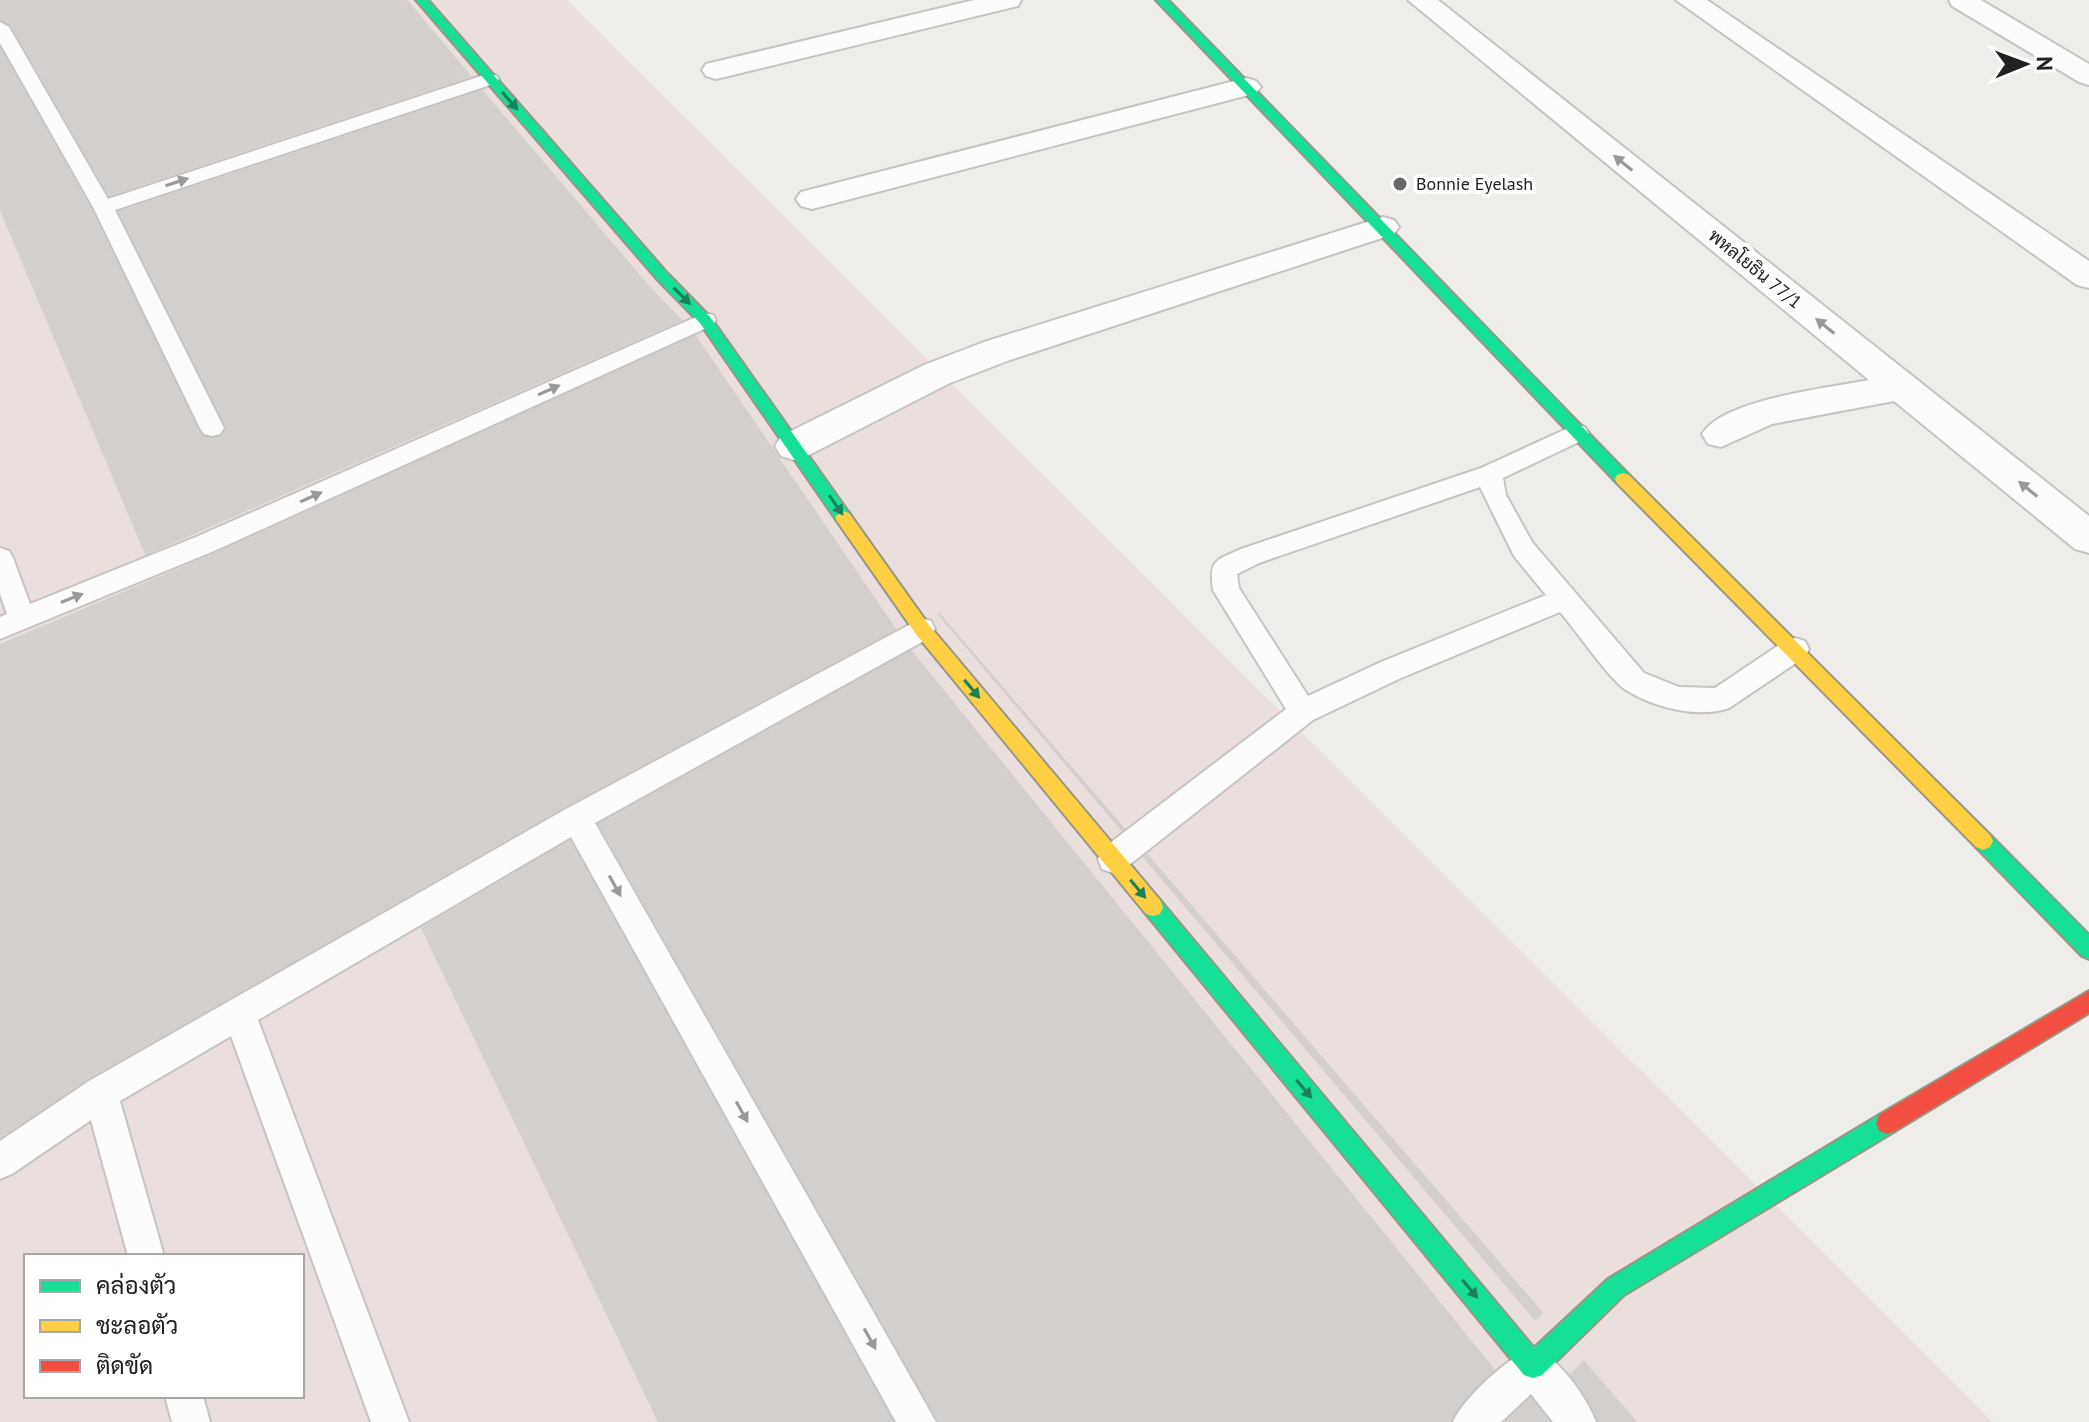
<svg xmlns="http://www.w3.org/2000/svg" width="2089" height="1422" font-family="'PT Sans',Sarabun,sans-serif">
	<rect width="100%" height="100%" fill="#efedea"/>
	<path fill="#ebdfde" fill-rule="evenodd" d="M0,0H567L1993,1422H0ZM26,1256H302V1396H26Z"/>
	<path fill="#d2cfcd" stroke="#d2cfcc" stroke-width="2" d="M0,0H406L470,76L109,195L12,26L0,19Z
		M0,49L90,208L203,437H221L227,427L119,212L482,91L648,286L681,320L146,554L0,208Z
		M695,336L895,629L565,806L88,1078L0,1137V645L215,554Z
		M938,613L1124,829L1122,830Z
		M911,651L1494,1370L1464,1400L1450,1422H939L599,824Z
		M570,841L893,1422H659L422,928Z
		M1147,855L1542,1313L1535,1319L1144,857Z
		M1584,1362L1636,1422H1599L1571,1375Z
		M1531,1398L1549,1422H1505Z"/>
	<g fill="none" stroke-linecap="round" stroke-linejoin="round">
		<g stroke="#c5c4c2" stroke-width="4">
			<path id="lane" d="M0,22L9,27L108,199L484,75H496L499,79L496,83L115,210L224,428L220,434L212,436L204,434L200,428L93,207L0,43Z
				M705,313L713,315L716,320L713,325L214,551L0,639V617L7,614L0,594V548L9,551L13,558L30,604L196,537Z
				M1577,424L1585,427L1589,433L1585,439L1503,478L1506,495L1532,542L1644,673L1679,687L1715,688L1785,641L1795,638L1805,641L1809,649L1805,657L1729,708C1698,719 1653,707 1626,690C1610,680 1575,629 1560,612L1401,678L1313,720L1124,869L1113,873L1102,869L1098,859L1102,849L1286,709L1213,590C1209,559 1215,561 1241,549L1481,468ZM1480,487L1514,556L1546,595L1381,662L1308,696L1239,588L1237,574L1259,563Z
				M922,618L931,621L935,629L931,637L595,823L936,1422H896L571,837L258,1020L409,1422H371L231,1036L120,1101L164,1256H128L91,1120L12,1174L0,1179V1141L89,1081L566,809Z
				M1533,1347C1559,1358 1586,1396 1596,1422H1553L1531,1394L1501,1422H1453C1463,1398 1509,1357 1533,1347Z
				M165,1396H203L210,1422H172Z"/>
		</g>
		<g stroke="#c5c4c2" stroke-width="4">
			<path id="street" d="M974,0H1021L1018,6L716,79L706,76L702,70L706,64Z
				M1408,0H1438L2089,516V553L2075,549L1894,401L1772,424L1721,447L1708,444L1702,434C1723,399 1829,388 1869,380Z
				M1676,0H1707L2089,261V288L2077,285Z
				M1949,0H1981L2089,64V85L2079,82L1952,6Z
				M1246,78L1256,81L1261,87L1256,93L812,209L801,206L796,199L801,192Z
				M1383,217L1394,220L1399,227L1394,234L1010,360L950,383L807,456L794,460L781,456L775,446L781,436L924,365L984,342Z"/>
		</g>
		<g stroke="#989784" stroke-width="4">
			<path id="fast" d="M416,0H428L667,273L710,317L849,513L851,517L849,521H837L700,323L657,279Z
				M1156,0H1168L1629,475L1631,479L1629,483H1617Z
				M1983,832L1990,835L2089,935V959L2082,956L1976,847L1973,841L1976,835Z
				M1153,898L1160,900L1534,1348L1608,1279L1879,1115L1887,1112L1895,1115L1898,1123L1895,1131L1624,1295L1542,1375L1533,1378L1524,1375L1146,914L1143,907L1146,900Z"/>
		</g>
		<g stroke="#989784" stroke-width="4">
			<path id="slow" d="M1623,473L1629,475L1990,835L1993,841L1990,847L1983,850L1976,847L1617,483L1615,479L1617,475Z
				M843,511L849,513L928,624L1160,900L1163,907L1160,914L1153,916L1146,914L916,634L837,521L835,517Z"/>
		</g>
		<g stroke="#989784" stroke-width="4">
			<path id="jam" d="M2089,991V1013L1895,1131L1887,1134L1879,1131L1876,1123L1879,1115Z"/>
		</g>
		<use href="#lane" fill="#fdfcfc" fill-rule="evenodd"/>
		<use href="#street" fill="#fdfcfc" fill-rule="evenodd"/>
		<use href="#fast" fill="#16e098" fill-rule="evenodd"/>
		<use href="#slow" fill="#ffcf43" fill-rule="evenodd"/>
		<use href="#jam" fill="#f24e42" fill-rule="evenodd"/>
	</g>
	<defs><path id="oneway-solid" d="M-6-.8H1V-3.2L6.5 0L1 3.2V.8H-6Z" transform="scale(2)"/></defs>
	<g fill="#1c805c">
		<use href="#oneway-solid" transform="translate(510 101) rotate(49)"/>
		<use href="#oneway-solid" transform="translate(682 296) rotate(45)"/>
		<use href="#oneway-solid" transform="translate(836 505) rotate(55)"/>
		<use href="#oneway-solid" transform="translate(972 689) rotate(50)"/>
		<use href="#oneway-solid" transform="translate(1138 889) rotate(50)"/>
		<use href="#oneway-solid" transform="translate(1304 1089) rotate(50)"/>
		<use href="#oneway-solid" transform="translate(1470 1289) rotate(50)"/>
	</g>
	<g fill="#9a9999">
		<use href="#oneway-solid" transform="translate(1623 163) rotate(-141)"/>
		<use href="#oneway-solid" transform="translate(177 182) rotate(-18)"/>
		<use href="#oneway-solid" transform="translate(1825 326) rotate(-141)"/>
		<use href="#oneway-solid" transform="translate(549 390) rotate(-24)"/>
		<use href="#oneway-solid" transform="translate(2028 489) rotate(-141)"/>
		<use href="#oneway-solid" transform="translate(311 497) rotate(-24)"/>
		<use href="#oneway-solid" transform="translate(72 598) rotate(-22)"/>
		<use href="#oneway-solid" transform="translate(615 886) rotate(61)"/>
		<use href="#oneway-solid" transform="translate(742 1112) rotate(61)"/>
		<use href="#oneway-solid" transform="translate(870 1339) rotate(61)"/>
	</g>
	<circle fill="#696867" stroke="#fff" stroke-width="3" cx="1400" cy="184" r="8"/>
	<g text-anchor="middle" stroke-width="8" stroke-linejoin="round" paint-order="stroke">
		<g font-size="18" fill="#212121" stroke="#fff" text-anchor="start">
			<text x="1416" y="190">Bonnie Eyelash</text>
		</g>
		<g font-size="18" fill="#212121" stroke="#fff">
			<text transform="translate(1755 269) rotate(39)" y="6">พหลโยธิน 77/1</text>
		</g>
	</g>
	<rect x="24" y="1254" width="280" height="144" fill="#ffffff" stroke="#a6a6a6" stroke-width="2"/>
	<rect x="40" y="1280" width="40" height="12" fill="#16e098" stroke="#a6a6a6" stroke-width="2"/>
	<text x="96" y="1294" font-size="24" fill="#212121">คล่องตัว</text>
	<rect x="40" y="1320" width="40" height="12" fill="#ffcf43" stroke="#a6a6a6" stroke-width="2"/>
	<text x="96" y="1334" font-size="24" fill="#212121">ชะลอตัว</text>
	<rect x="40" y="1360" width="40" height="12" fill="#f24e42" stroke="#a6a6a6" stroke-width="2"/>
	<text x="96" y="1374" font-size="24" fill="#212121">ติดขัด</text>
	<g transform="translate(2025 64) rotate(89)" stroke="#ffffff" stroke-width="6" paint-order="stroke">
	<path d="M0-6L14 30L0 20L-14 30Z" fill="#212121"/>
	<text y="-12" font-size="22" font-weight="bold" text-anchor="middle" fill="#212121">N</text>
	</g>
</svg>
